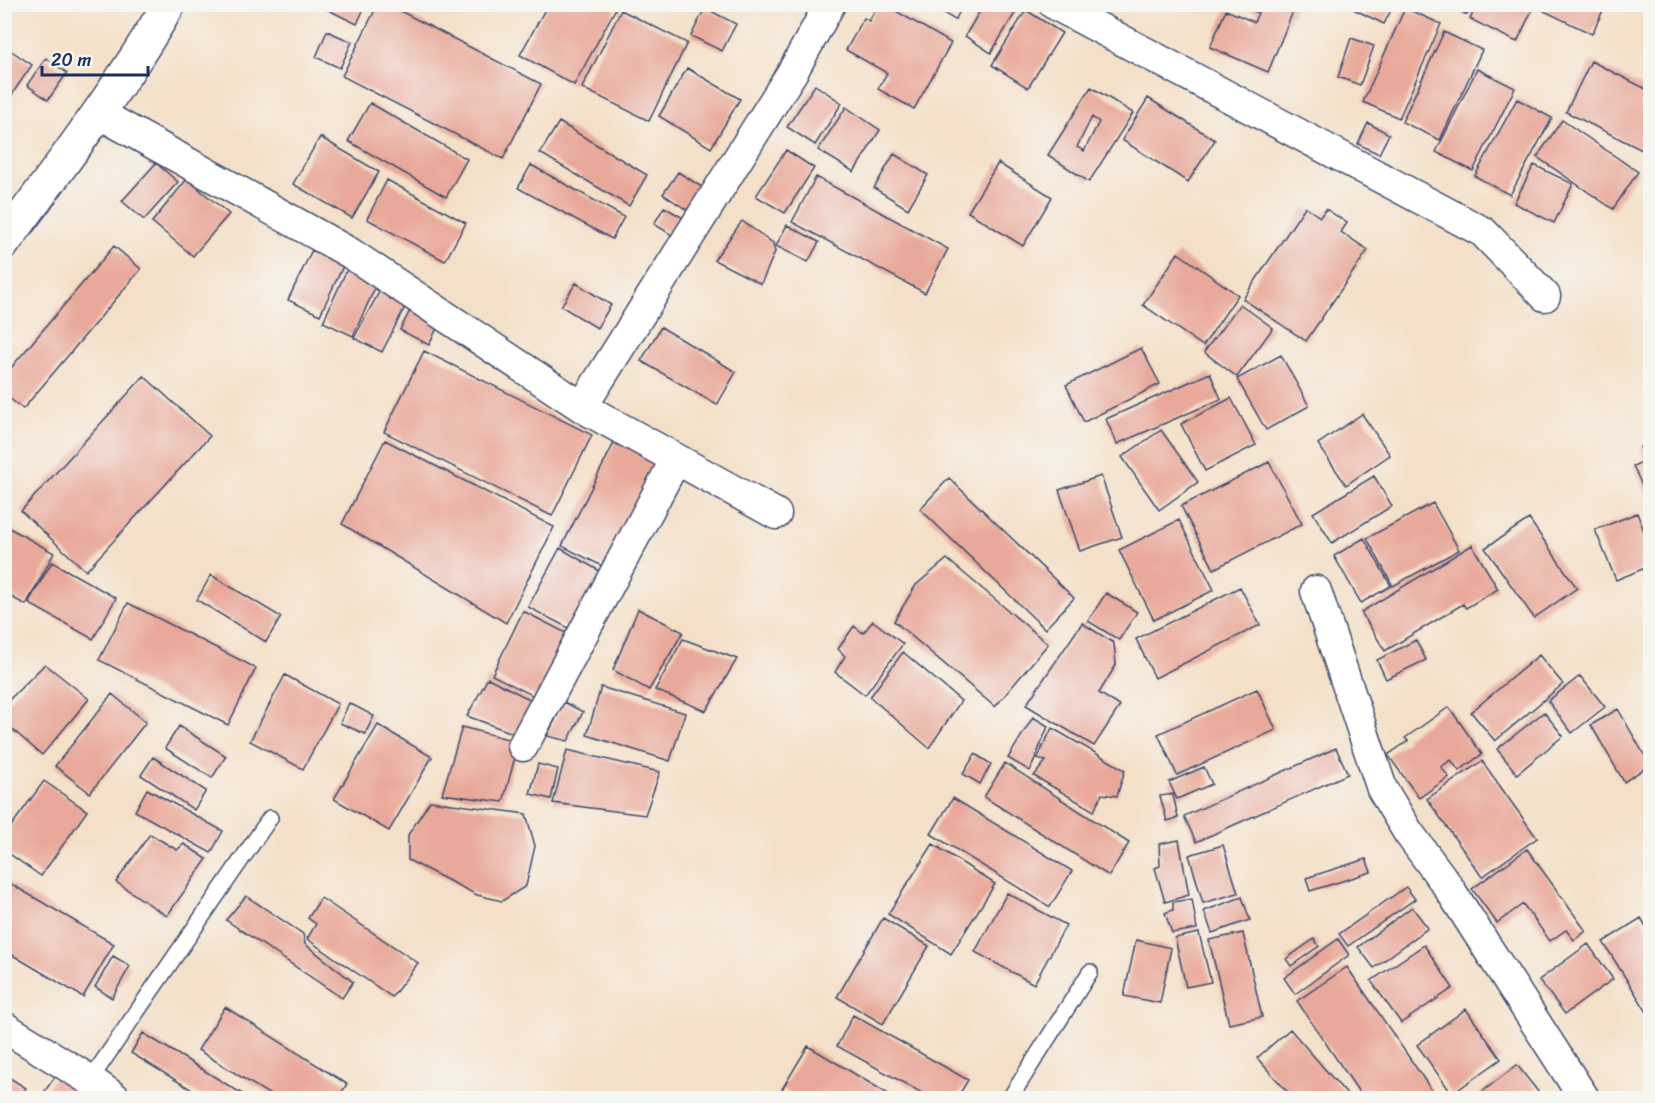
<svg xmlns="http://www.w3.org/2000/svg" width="1655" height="1103" font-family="Sriracha,sans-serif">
	<rect width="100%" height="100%" fill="#f6f6f2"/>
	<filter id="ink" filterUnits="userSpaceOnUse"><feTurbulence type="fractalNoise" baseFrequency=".0167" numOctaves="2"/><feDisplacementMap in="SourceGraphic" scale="12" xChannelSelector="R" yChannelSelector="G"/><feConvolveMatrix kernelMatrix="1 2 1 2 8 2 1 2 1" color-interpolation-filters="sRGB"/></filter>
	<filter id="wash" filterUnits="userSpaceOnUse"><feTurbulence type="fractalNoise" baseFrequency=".008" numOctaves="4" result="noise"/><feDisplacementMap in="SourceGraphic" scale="24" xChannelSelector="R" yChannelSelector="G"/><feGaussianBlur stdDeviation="1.35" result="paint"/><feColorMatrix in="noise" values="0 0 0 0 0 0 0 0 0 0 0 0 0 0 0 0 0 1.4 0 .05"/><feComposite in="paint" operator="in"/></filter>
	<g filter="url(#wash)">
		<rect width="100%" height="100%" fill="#f4e0c8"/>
		<g id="blocks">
			<path fill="#e9a99a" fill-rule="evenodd" d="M316,4H366L357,24Z
				M378,4H387L541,84L503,159L342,76Z
				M548,4H611L616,8L574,85L520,55Z
				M878,4H884L951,43L914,109L878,89L887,73L846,50L864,18L869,21Z
				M928,4H964L955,20Z
				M984,4H1008L1017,10L991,53L965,36Z
				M1185,4H1199L1197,10Z
				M1237,4H1296L1268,72L1210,47L1226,10L1254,22L1258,13Z
				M1343,4H1394L1384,24Z
				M1446,4H1473L1467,15Z
				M1477,4H1535L1517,42L1470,19Z
				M1547,4H1606L1592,34L1544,11Z
				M705,8L736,24L722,51L691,36Z
				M1405,8L1441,24L1399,118L1363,102Z
				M621,10L687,43L649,121L582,88Z
				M1026,10L1062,33L1028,88L992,65Z
				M327,31L352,42L340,68L316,57Z
				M1444,32L1482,50L1440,140L1402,122Z
				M1351,38L1374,46L1360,85L1338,77Z
				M4,46L32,65L4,106Z
				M46,58L67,73L48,100L27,85Z
				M1591,61L1650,91V154L1566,112Z
				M687,68L740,99L711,148L659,116Z
				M1477,69L1515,88L1473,171L1436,152Z
				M815,85L842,103L815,145L787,127Z
				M1091,87L1133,113L1089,182L1048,155ZM1092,117L1099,122L1084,151L1077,147Z
				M1148,98L1215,140L1188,182L1122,140Z
				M1517,99L1552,118L1510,195L1475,176Z
				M370,103L467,159L446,197L348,141Z
				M846,107L880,130L854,172L818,150Z
				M1562,120L1638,172L1613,209L1537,157Z
				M559,122L647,175L629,206L540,153Z
				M1368,123L1389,134L1379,154L1358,144Z
				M320,137L379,172L352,218L293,184Z
				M786,150L814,168L785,213L756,196Z
				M894,154L928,175L908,209L874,188Z
				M156,163L178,182L144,220L122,201Z
				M998,163L1052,197L1023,246L968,212Z
				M531,165L624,217L612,239L518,188Z
				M1534,165L1573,184L1554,223L1514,203Z
				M678,172L705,189L690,212L663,194Z
				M816,177L948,249L925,293L792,222Z
				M187,179L229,214L193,256L152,222Z
				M387,180L466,223L445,261L367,219Z
				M664,207L685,219L675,237L654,224Z
				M1305,207L1320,217L1326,209L1347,223L1341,232L1368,250L1306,341L1243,299Z
				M742,221L773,243L775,252L761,284L714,260Z
				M787,225L819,242L808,262L776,246Z
				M114,246L141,269L23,409L4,394V376Z
				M312,250L344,264L320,315L288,300Z
				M1178,253L1238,295L1203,346L1143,305Z
				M348,267L378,281L353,336L323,322Z
				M576,283L611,305L597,328L561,306Z
				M383,285L409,299L382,352L354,338Z
				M415,301L443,315L429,345L400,330Z
				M1240,304L1273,328L1237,377L1204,352Z
				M661,327L736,372L717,405L641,361Z
				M1141,348L1160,384L1084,422L1066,385Z
				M424,351L592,435L552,516L384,432Z
				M1281,355L1309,406L1266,430L1237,379Z
				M1210,373L1221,399L1117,444L1106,419Z
				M144,376L210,436L86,571L21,511Z
				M1231,398L1256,445L1205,471L1181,424Z
				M1362,414L1390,455L1346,485L1318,444Z
				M1161,430L1198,482L1159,510L1122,457Z
				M619,433L669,458L614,572L562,546Z
				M385,440L554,527L506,623L342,524Z
				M1650,442V492L1646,494L1633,466L1646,460L1640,447Z
				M1269,462L1302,524L1214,569L1181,506Z
				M1101,476L1122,537L1080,551L1059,490Z
				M1374,476L1392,506L1332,543L1313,513Z
				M949,478L1074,598L1045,629L920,509Z
				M1433,503L1459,550L1393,586L1367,538Z
				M1637,513L1650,546V566L1616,580L1595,530Z
				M1529,519L1577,588L1534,618L1485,548Z
				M1179,520L1214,590L1154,620L1119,550Z
				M4,525L54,553L26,605L4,593Z
				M1364,538L1391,586L1361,603L1334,556Z
				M1472,545L1498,589L1466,608L1463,604L1385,651L1361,612Z
				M560,548L610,577L578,633L528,607Z
				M947,559L1048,644L995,707L894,621L916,585Z
				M52,562L116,598L93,639L28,603Z
				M211,575L281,617L266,642L197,600Z
				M1240,587L1260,625L1155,678L1136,639Z
				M1106,593L1137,612L1119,640L1088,621Z
				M128,603L256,668L228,725L99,660Z
				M638,609L683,632L649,690L613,670Z
				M523,611L576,638L544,701L492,675Z
				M873,621L903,644L865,695L835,672L845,656L838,649L854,626L863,633Z
				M1082,623L1114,643L1116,665L1099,693L1120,706L1094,746L1026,705Z
				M683,639L737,659L706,711L655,690Z
				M1416,640L1426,660L1386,679L1377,660Z
				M903,652L961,701L929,748L870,697Z
				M1539,655L1563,684L1495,741L1471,712Z
				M45,664L89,699L42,755L4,722V705Z
				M285,675L338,704L303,769L250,741Z
				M1580,676L1605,707L1572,733L1548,701Z
				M488,678L535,702L518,735L467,716Z
				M601,687L685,713L670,761L587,735Z
				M1257,689L1276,730L1177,775L1158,734Z
				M112,694L146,722L90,793L55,766Z
				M564,702L583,712L568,741L547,736Z
				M349,703L374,716L365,734L340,723Z
				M1449,707L1482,754L1459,771L1451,760L1441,767L1449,777L1419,798L1388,755L1408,741L1405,738Z
				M1618,709L1650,765L1624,782L1591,725Z
				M1544,712L1563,736L1517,774L1497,749Z
				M1033,717L1048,726L1030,771L1008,758Z
				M378,725L432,757L389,831L334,799Z
				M179,726L226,756L212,778L165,748Z
				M462,727L519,742L503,802L442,794Z
				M1052,728L1125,770L1117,796L1102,794L1094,811L1034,776L1046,761L1037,759Z
				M1336,748L1348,774L1196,842L1184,816Z
				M567,750L660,772L645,815L553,803Z
				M975,754L991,764L980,784L963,774Z
				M153,757L206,791L194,810L141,775Z
				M1482,761L1537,838L1482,877L1427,799Z
				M1005,763L1129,843L1109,876L984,797Z
				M538,764L558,769L551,799L530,794Z
				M1204,767L1212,784L1177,799L1169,782Z
				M44,781L87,811L41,876L4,850V836Z
				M147,789L223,831L211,853L135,811Z
				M1173,794L1178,818L1167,821L1160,796Z
				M953,798L1072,871L1050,907L931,834Z
				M430,801L526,814L535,846L526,886L502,901L477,895L408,860V835Z
				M150,834L177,850L184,844L207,859L167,916L116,882Z
				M1179,840L1189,895L1165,902L1155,868L1160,866L1159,844Z
				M933,844L995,884L951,954L888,914Z
				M1223,845L1238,893L1203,903L1189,855Z
				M1527,849L1586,931L1574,940L1566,930L1550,941L1523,904L1497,923L1472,889Z
				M1366,859L1371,872L1310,891L1306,878Z
				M4,880L114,944L83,997L4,950Z
				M1406,887L1415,899L1348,946L1339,934Z
				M1007,893L1066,925L1034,984L975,952Z
				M246,896L303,934L305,944L353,982L342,998L226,920Z
				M1242,897L1250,920L1212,933L1204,911Z
				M321,898L418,963L392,997L307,939L316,924L308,918Z
				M1192,899L1197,929L1172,933L1165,913L1173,910V902Z
				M1412,907L1428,928L1374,968L1358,947Z
				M883,918L929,946L883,1024L837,997Z
				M1641,918L1650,933V1017L1603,942Z
				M1199,933L1211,982L1186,987L1175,938Z
				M1243,933L1262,1017L1229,1024L1209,940Z
				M1314,939L1319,946L1291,966L1286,959Z
				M1338,939L1349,955L1295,994L1284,978Z
				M1136,940L1171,948L1160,1003L1124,996Z
				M1588,944L1613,979L1565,1014L1539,980Z
				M1424,945L1453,988L1401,1023L1371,981Z
				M113,956L130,966L112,998L95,987Z
				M1347,967L1437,1098H1363L1297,1001Z
				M225,1007L347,1084L338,1098H275L198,1050Z
				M1466,1009L1501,1059L1452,1094L1417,1045Z
				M853,1015L968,1080L957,1098H931L837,1046Z
				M1290,1029L1350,1098H1293L1257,1058Z
				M143,1033L249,1098H205L131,1053Z
				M808,1046L895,1098H798L782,1089Z
				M1517,1065L1543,1098H1474Z
				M57,1074L91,1098H40Z
				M5,1075L26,1088L19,1098H5Z"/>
		</g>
	</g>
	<g filter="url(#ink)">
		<use href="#blocks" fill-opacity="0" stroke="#3c4a6e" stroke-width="1.5"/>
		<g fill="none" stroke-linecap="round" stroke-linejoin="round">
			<g stroke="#3c4a6e" stroke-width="18">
				<path id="lane" d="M90,1080L270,818
					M1010,1098L1090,972"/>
			</g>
			<g stroke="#3c4a6e" stroke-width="33">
				<path id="street" d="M1054,4L1483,232L1545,296
					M100,114L350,253L582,407L776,514
					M582,407L793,71L830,4
					M1316,591L1382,789L1408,832L1447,885L1584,1098
					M523,746L676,459
					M4,1027L90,1080L115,1098"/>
			</g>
			<g stroke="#3c4a6e" stroke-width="36">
				<path id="secondary" d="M4,242C62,164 120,88 169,4"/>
			</g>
			<use href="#lane" stroke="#fff" stroke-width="15"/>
			<use href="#street" stroke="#fff" stroke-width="30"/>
			<use href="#secondary" stroke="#fff" stroke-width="33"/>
		</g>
	</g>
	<rect width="1655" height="1103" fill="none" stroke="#f6f6f2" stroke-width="24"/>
	<path d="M42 66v9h106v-9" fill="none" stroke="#1b2f5e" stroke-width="3"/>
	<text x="51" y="66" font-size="18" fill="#1b2f5e" stroke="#f6f6f2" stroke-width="4.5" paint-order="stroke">20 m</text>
</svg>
